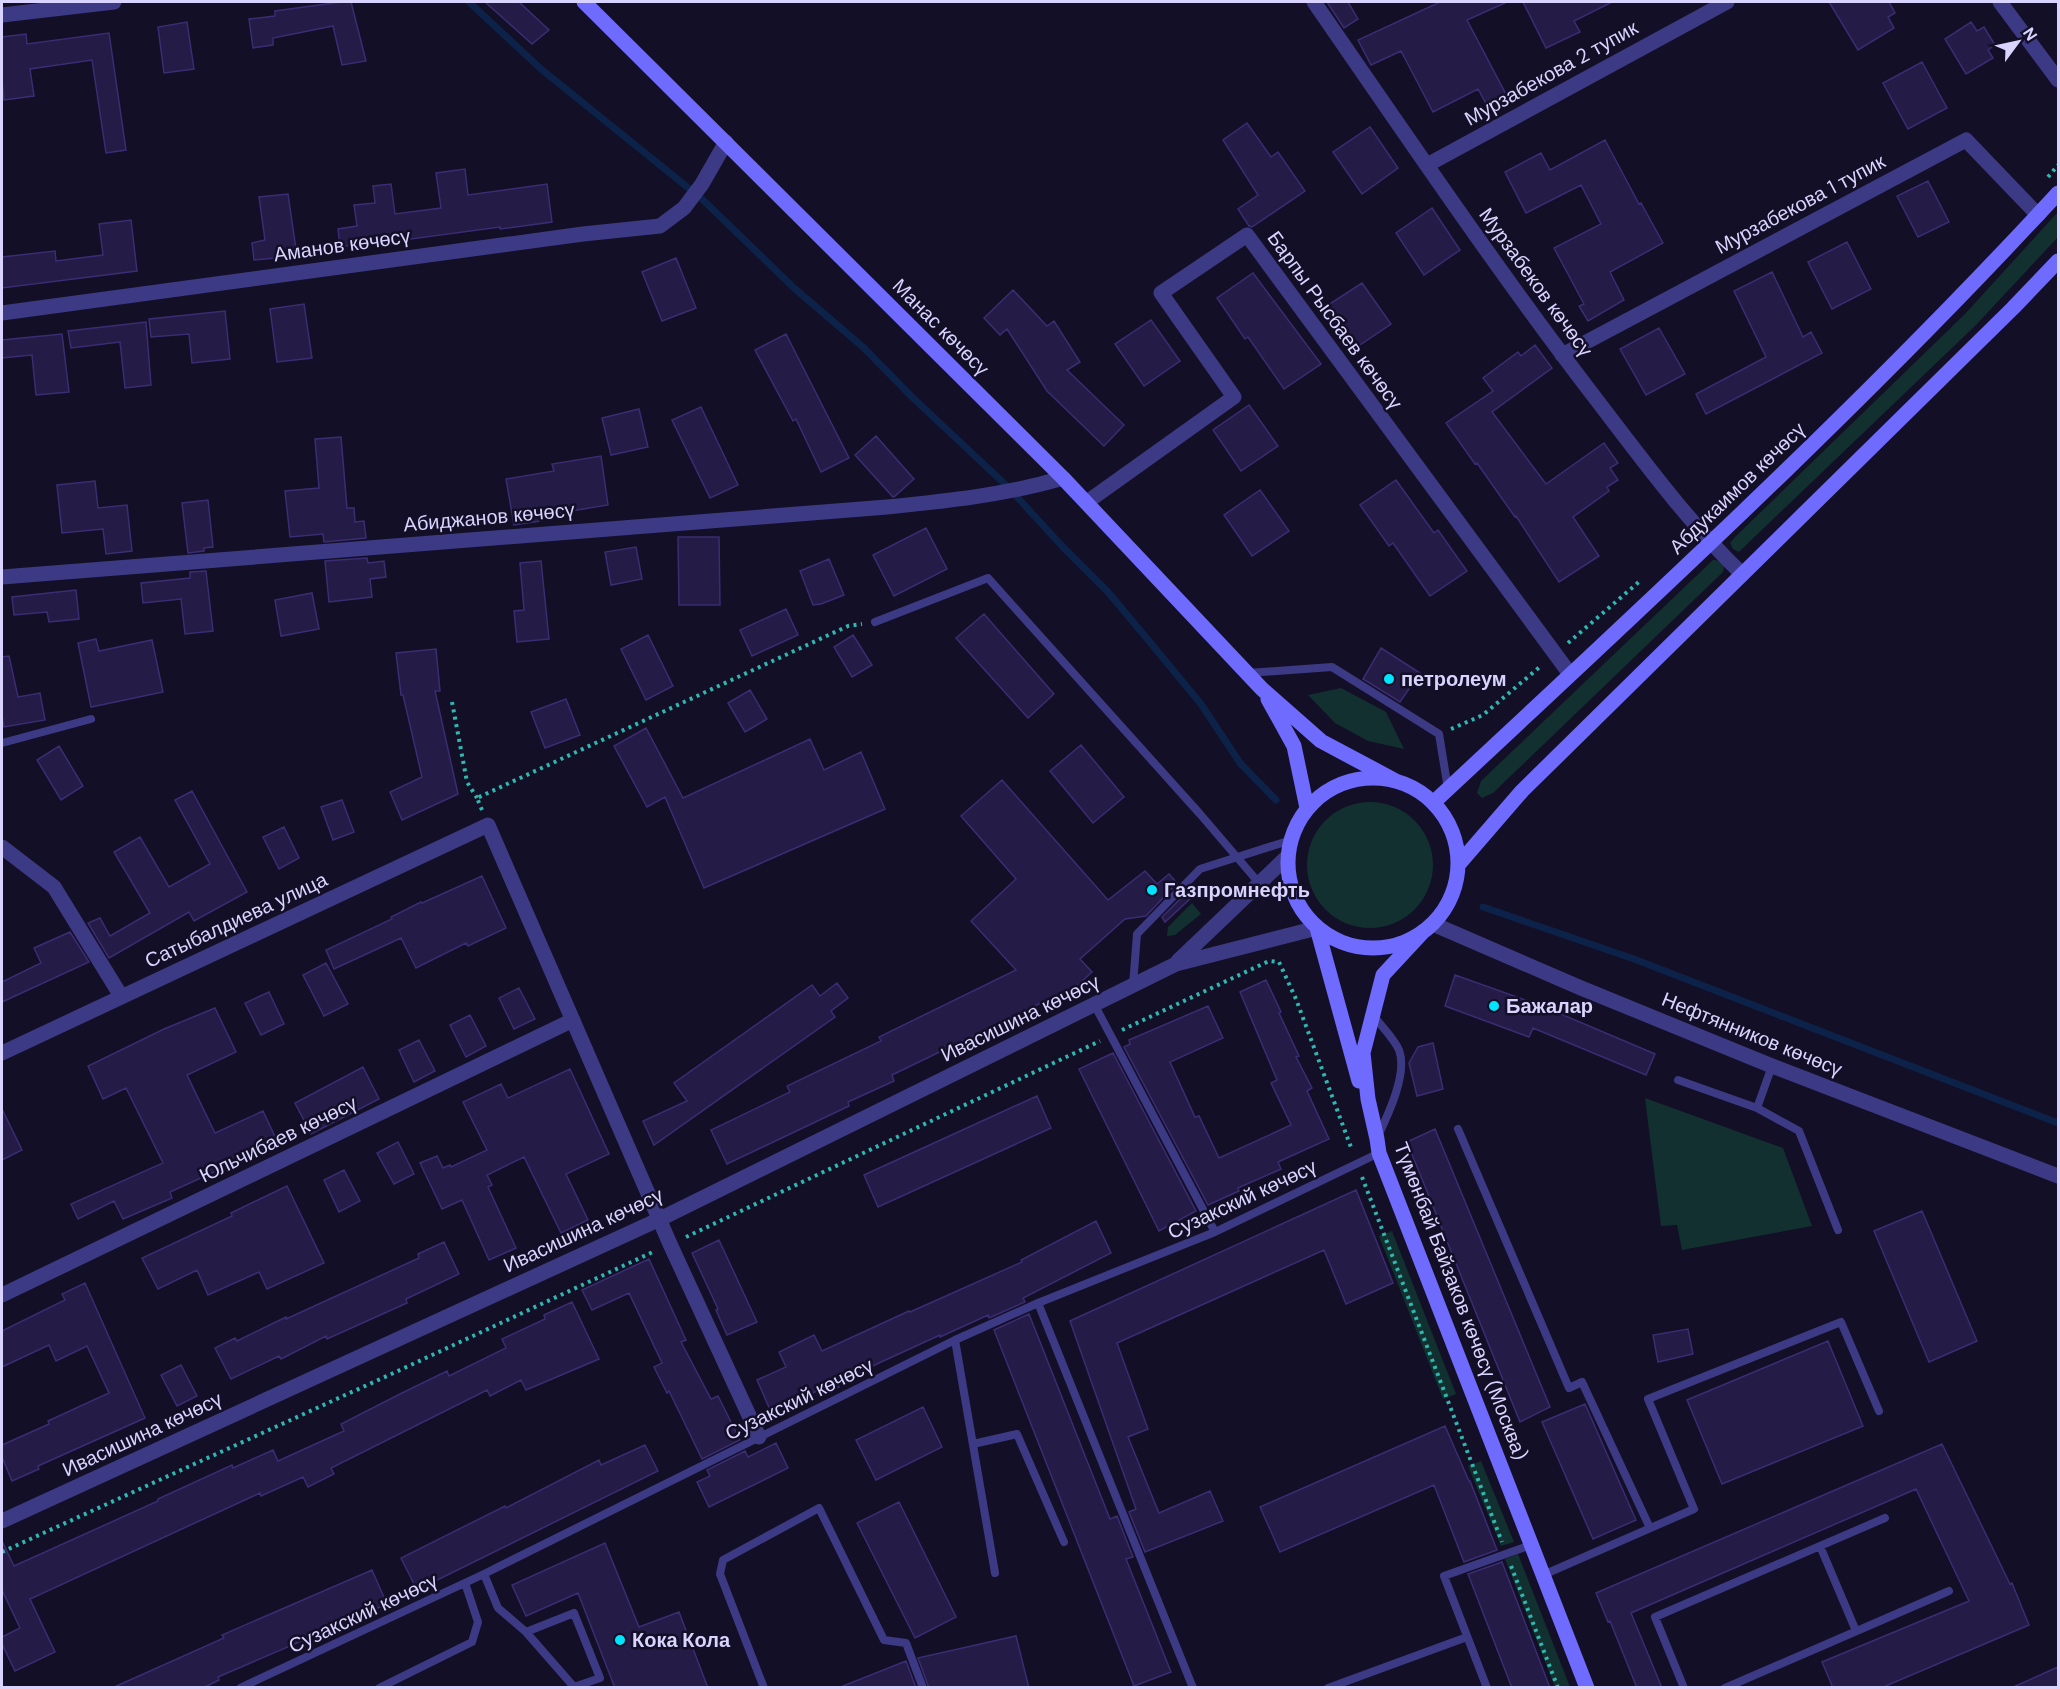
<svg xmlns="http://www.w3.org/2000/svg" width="2060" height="1689" font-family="'DM Sans',sans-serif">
	<rect width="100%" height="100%" fill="#130f26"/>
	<path fill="#12302f" d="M2058,212V237L1976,325L1743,548L1739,552L1733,549L1730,543L1734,538L1965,314Z
		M1713,560C1719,560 1721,562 1724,567L1723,572L1493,793L1482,798L1477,793L1481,781Z
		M1341,688L1386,712L1404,749L1368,741L1335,723L1308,695Z
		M1307 865a63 63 0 1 1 126 0a63 63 0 1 1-126 0Z
		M1192,903L1201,914L1175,935L1167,936L1168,927Z
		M1645,1098L1783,1148L1812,1226L1682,1250L1677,1225L1661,1226Z
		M1392,1231L1456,1394L1443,1399L1379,1236Z
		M1481,1461L1514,1542L1501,1546L1468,1466Z
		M1518,1554L1570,1687H1555L1505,1559Z"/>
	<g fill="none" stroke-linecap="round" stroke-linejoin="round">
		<path stroke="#0c2248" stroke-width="7" d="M469,2L541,69L702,199L794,288L863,347L912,397L1007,486L1061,545L1108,592L1144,635L1201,704L1240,763L1276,800
			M1483,907L1634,959L2058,1123"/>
	</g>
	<path fill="#241b47" stroke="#3b2d73" stroke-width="1.5" d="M341,2H351L366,61L342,65L333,26L273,38V45L253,48L249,19L275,16V11Z
		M485,2H519L549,30L532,44Z
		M1327,2H1348L1358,19L1344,28Z
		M1440,2H1507L1467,20L1509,100L1490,111L1478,89L1433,112L1401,51L1371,65L1358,40Z
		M1523,2H1612L1574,21L1580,32L1546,48Z
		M1829,2H1889L1895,13L1888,17L1894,28L1858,50Z
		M187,22L194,69L164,73L158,27Z
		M1971,22L1977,31L1984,27L1995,45L1988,50L1993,58L1966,74L1945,39Z
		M109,33L126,150L106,153L92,60L30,69L34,96L4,100L2,79V37L26,34L27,44Z
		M1922,62L1947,108L1908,129L1883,83Z
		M1247,123L1271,157L1278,152L1305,191L1252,227L1249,226L1238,209L1258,195L1223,140Z
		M1370,127L1398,168L1362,194L1333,152Z
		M1605,140L1639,204L1641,203L1663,243L1610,272L1624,300L1588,321L1579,306L1584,304L1554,248L1601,224L1581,185L1526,213L1505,172L1541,153L1550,170Z
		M465,169L468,195L547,184L552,222L500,229V227L381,243V241L340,247L338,229L357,226L354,205L375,203L373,186L391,184L395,214L441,208L436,173Z
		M1928,181L1949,222L1918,237L1897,196Z
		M288,194L297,256L254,260L252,243L265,240L259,197Z
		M1432,208L1460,250L1424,275L1396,233Z
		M131,220L137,271L2,288V257L55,251L56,261L103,255L99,224Z
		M1847,242L1871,289L1832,309L1808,262Z
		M676,258L696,308L662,321L642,272Z
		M1772,272L1803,337L1811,332L1822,353L1706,414L1696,394L1766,357L1734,291Z
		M1253,273L1321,364L1284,389L1248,337L1245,339L1217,298Z
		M1362,283L1391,324L1354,349L1325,307Z
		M1013,290L1047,326L1054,321L1080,362L1067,370L1124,425L1104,446L1047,391L1007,329L1000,335L984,318Z
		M304,304L312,358L277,362L270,309Z
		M225,311L230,359L192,363L189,334L151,337L149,319Z
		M1151,320L1180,361L1144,386L1115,344Z
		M146,322L151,385L125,388L120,342L71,348L68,331Z
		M1659,328L1685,374L1646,395L1620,349Z
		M62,334L69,392L36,395L32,355L2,358V340Z
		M786,334L849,458L821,472L796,419L793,421L755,350Z
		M1535,345L1552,368L1492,412L1546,484L1604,443L1618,463L1610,468L1618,480L1607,487L1609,491L1573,517L1599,556L1559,582L1516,516L1515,517L1477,463L1475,464L1446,423L1493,391L1483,378L1518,352L1521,356Z
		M1249,405L1278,446L1241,471L1213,430Z
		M701,407L738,485L710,498L672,420Z
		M639,409L648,447L611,455L602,418Z
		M876,436L914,479L895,496L893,497L855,455Z
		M341,437L347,508H354L355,522L364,521L366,538L324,542L323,534L290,537L285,491L319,488L315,439Z
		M601,456L608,505L540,516V521L514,525L506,479L554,471L552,464Z
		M1396,480L1434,533L1438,530L1467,571L1430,596L1393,543L1389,546L1360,505Z
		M95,481L98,508L127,505L132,551L106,554L103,529L62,533L57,485Z
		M1260,490L1289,531L1252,556L1224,515Z
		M208,500L213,547L204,548V551L188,553L182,503Z
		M926,528L947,569L894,596L873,555Z
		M678,537H719L720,605H679Z
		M636,547L642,579L611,585L605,552Z
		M367,558L368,563L384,561L386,577L370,579L372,597L329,602L325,561Z
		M829,559L844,595L821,604L813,605L800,571Z
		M541,561L549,639L517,642L514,611L524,610L520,563Z
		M206,571L213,631L185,634L181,599L143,603L141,583L190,578V572Z
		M76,590L79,619L49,622L47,612L14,615L12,597Z
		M312,593L319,629L281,636L275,600Z
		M786,609L798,635L752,656L740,630Z
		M984,614L1054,694L1028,718L956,638Z
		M648,635L673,686L646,700L621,649Z
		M853,635L872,665L852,677L834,647Z
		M96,639L99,651L152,640L163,692L91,707L78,643Z
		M1381,648L1420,673L1400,702L1363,679Z
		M436,649L440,691H435L458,794L402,820L390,792L422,777L403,695H401L396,653Z
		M9,656L18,697L40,693L45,720L4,727L2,715V657Z
		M750,690L767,719L745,732L728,703Z
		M566,699L580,735L545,748L531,712Z
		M646,728L683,798L810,739L824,770L861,752L885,809L704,888L665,797L647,807L614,746Z
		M1081,745L1124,797L1093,823L1050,771Z
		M59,746L83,786L61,800L37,760Z
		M1002,780L1108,900L1145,871L1157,884L1169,874L1177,883L1146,916L1125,919L1080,959L1092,972L1052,1009L1045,1001L892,1075L894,1081L848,1102L849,1106L727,1164L711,1130L790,1092L787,1086L881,1041L879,1037L1016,970L971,921L1016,879L961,816Z
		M192,791L247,892L194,921L189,912L109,958L88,923L100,918L110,936L150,913L114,852L140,837L169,887L210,864L175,800Z
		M342,800L354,832L333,840L321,807Z
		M284,827L299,858L279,869L263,837Z
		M482,876L506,928L468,946L466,943L416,968L401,938L334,969L326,950L392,919L391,917L421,902L422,903Z
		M1186,893L1191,898L1165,922L1162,917Z
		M70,932L89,962L2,1002V982L41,963L34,948Z
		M326,963L348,1004L324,1016L303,975Z
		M1455,975L1542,1006L1655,1054L1646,1075L1533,1028L1529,1037L1445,1006Z
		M1266,980L1281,1012L1279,1013L1299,1056L1296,1057L1312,1088L1307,1091L1329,1139L1278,1162L1281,1169L1238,1188L1239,1191L1208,1205L1124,1047L1130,1044L1129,1040L1208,1006L1223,1038L1170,1062L1195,1117L1199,1116L1219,1158L1291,1125L1271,1083L1277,1080L1240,992Z
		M837,983L848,998L831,1011L835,1017L654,1145L643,1121L687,1101L674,1083L812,985L820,996Z
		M519,988L535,1019L514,1029L499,998Z
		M269,992L284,1024L261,1035L245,1003Z
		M215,1008L236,1052L187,1075L215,1133L263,1111L278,1143L170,1192L172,1198L123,1219L114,1201L78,1219L71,1204L163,1163L126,1088L103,1099L88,1066L164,1029Z
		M470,1015L486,1046L466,1057L450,1025Z
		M419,1040L435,1071L414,1082L399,1050Z
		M1433,1043L1443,1089L1417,1096L1409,1063L1418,1047Z
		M1113,1053L1196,1211L1159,1231L1079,1069Z
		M363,1067L379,1099L311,1134L295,1103Z
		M570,1069L609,1154L566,1174L588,1220L561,1233L524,1157L487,1175L492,1185L488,1187L516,1248L489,1260L462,1200L442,1209L420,1163L437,1156L443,1168L450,1165L451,1167L487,1150L463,1102L501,1084L508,1098Z
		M1037,1096L1051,1128L878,1207L864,1175Z
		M2,1109L22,1150L2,1160Z
		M1435,1129L1550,1407L1520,1422L1407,1142Z
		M398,1142L414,1174L394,1184L377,1153Z
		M344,1170L360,1201L339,1212L324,1180Z
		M287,1186L324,1263L267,1289L259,1272L208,1295L197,1270L158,1289L142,1258L232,1216L231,1213Z
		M1356,1190L1393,1283L1346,1304L1324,1250L1117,1343L1148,1429L1128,1437L1159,1513L1210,1491L1223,1521L1145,1552L1129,1512L1136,1509L1070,1321Z
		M1922,1211L1977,1341L1929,1362L1874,1231Z
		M1096,1221L1111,1253L1023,1298L1025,1302L989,1318L988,1315L940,1337V1335L879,1363L837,1383L839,1387L822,1395L819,1390L771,1412L757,1380L786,1367L779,1352L814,1335L822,1351L909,1311L910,1312L1022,1262L1021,1260Z
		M719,1240L757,1322L727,1335L716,1310L718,1309L692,1253Z
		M444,1242L459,1274L406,1299L407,1303L327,1339L326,1336L281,1359L279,1356L231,1379L215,1348L235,1338L237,1341L286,1317V1319L419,1258L418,1254Z
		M649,1259L686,1340L681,1342L711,1399L718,1396L740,1440L702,1459L669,1391L667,1393L654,1367L662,1363L629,1293L592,1310L582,1290Z
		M85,1283L145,1418L38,1466L39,1469L12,1481L2,1457V1445L49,1424L48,1421L109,1393L87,1346L56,1361L49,1345L2,1367V1331L65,1300L62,1294Z
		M572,1302L599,1359L526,1390L521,1380L490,1396L487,1390L331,1468L334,1474L308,1487L303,1477L261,1496L260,1493L30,1599L55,1652L15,1671L2,1644V1637L20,1628L2,1590V1541L14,1566L158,1501V1499L232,1465L233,1468L273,1450L278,1461L344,1431L341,1424L402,1393L447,1371L449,1376L506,1348L502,1339L545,1319L544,1315Z
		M1029,1314L1110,1519L1117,1516L1133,1557L1126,1559L1171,1672L1134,1686L994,1330Z
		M1688,1329L1693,1354L1658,1362L1653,1335Z
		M1828,1341L1863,1426L1722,1484L1687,1400Z
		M181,1365L197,1396L177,1406L161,1375Z
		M1585,1404L1636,1520L1593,1539L1542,1422Z
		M923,1407L942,1447L876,1480L856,1440Z
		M1445,1426L1469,1481H1470L1497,1550L1464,1562L1434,1485L1280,1552L1260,1507Z
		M776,1443L788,1468L709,1507L697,1482L710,1476L707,1470L745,1451L748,1457Z
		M1942,1444L2010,1584L2012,1583L2029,1625L1881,1688H1833L1822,1662L1969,1601L1916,1489L1631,1613L1662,1688H1637L1610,1621L1608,1622L1596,1593Z
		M645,1445L658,1471L417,1590L401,1558L505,1506L506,1508L599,1460L601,1465Z
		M899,1502L956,1617L915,1638L857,1523Z
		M605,1543L639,1627L679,1612L708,1688H615L578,1593L526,1616L512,1585Z
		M1502,1562L1550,1688H1512L1468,1574Z
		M372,1570L387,1604L218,1677L219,1680L203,1688H112L224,1638L222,1635Z
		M1016,1636L1029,1688H929L918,1658Z
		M906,1661L916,1688H843V1686Z
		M2058,1667V1688H2011Z"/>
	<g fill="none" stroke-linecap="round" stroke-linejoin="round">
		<path stroke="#2fb8b0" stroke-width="4" stroke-dasharray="3 4.5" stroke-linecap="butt" d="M2048,177L2058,165
			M1568,643L1640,581
			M452,702L467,782L477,798
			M1451,729L1483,715L1542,665
			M482,810L477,798L848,626L862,624
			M1122,1030L1269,961L1279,962L1296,999L1352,1150
			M1362,1177L1502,1542
			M686,1237L1100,1041
			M2,1552L400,1370L655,1251
			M1511,1566L1558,1688"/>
		<path stroke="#3d3a85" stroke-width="8" d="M875,622L988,578L1200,814L1259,883
			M1248,673L1332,667L1439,734L1448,789
			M2,743L91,719
			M1133,985L1137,934L1200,869L1291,840
			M1094,1004L1215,1232
			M1373,1015C1381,1026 1394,1038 1399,1050C1408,1073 1388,1115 1378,1136
			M1772,1066L1757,1108L1799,1131L1838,1230
			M1678,1080L1757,1108
			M1458,1129L1569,1388L1582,1382L1650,1528
			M1038,1303L1193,1688
			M955,1340L995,1573
			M973,1444L1017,1434L1064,1542
			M1820,1546L1856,1631
			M484,1574L498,1608L526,1632L574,1613L600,1678L574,1687L526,1632
			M1543,1575L1694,1509L1648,1399L1841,1322L1879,1411
			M240,1688L484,1574L955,1340L1038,1303L1215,1232L1379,1153
			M379,1688L472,1642L478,1622L465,1583
			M764,1688L720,1574L723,1560L819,1508L884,1640L906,1643L923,1688
			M1328,1688L1467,1637
			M1487,1688L1444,1576L1531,1545
			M1684,1688L1655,1617L1885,1518
			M1725,1688L1949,1591"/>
		<path stroke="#3d3a85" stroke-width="15" d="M1314,2C1406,135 1497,270 1596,399C1642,459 1687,521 1742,574
			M2000,2L2058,80
			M2,15L114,2
			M1427,165L1727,2
			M2,313L583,234L660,226L684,208L702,184L726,142
			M1562,355L1966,140L2038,215
			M1087,502L1234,397L1161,293L1247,235L1570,674
			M2,577L887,507C947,501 1005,495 1063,478
			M2,847L54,887L121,996
			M1433,924L1581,988L1772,1066L2058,1176
			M2,1053L488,825L670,1244L759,1437
			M2,1295L573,1020"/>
		<path stroke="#3d3a85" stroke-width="15" d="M1178,961L1288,856
			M2,1521L660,1219L1176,964L1317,928"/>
		<path stroke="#6f6bff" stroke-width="15" d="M584,2L1063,478L1262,689L1321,741L1396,781
			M1268,699L1294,746L1307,808
			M1288 863a85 85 0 1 1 170 0a85 85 0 1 1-170 0Z
			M1433,803C1646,604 1861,407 2058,193
			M1458,865L1522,791L2013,308L2058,261
			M1317,928L1359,1081
			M1422,933L1383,975L1363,1053L1368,1099L1377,1139L1379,1153L1587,1688"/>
	</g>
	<g fill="#00e5ff" stroke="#130f26" stroke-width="2">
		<circle cx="1389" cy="679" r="6"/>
		<circle cx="1152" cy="890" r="6"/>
		<circle cx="1494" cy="1006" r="6"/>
		<circle cx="620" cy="1640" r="6"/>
	</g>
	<g text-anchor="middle" stroke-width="5" stroke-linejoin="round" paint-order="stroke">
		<g font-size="20" fill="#d9d4ff" stroke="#130f26">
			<text transform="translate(1551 73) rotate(-29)" y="7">Мурзабекова 2 тупик</text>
			<text transform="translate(1800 204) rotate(-28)" y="7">Мурзабекова 1 тупик</text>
			<text transform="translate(342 245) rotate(-8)" y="7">Аманов көчөсү</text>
			<text transform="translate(1536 282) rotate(54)" y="7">Мурзабеков көчөсү</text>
			<text transform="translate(1335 320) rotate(54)" y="7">Барпы Рысбаев көчөсү</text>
			<text transform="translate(941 327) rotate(45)" y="7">Манас көчөсү</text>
			<text transform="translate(1737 488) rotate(-44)" y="7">Абдукаимов көчөсү</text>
			<text transform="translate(489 517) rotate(-5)" y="7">Абиджанов көчөсү</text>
			<text transform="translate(236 920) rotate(-25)" y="7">Сатыбалдиева улица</text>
			<text transform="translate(1020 1018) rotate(-26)" y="7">Ивасишина көчөсү</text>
			<text transform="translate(1752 1034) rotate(22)" y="7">Нефтянников көчөсү</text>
			<text transform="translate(278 1139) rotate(-26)" y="7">Юльчибаев көчөсү</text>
			<text transform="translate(1242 1199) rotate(-25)" y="7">Сузакский көчөсү</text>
			<text transform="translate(583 1230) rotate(-25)" y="7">Ивасишина көчөсү</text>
			<text transform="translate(1461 1301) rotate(69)" y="7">Түмөнбай Байзаков көчөсү (Москва)</text>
			<text transform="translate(799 1399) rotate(-26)" y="7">Сузакский көчөсү</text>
			<text transform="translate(142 1434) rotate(-25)" y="7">Ивасишина көчөсү</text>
			<text transform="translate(363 1613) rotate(-25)" y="7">Сузакский көчөсү</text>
		</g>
		<g font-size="20" font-weight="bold" fill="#d9d4ff" stroke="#130f26" text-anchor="start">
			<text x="1401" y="686">петролеум</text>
			<text x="1164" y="897">Газпромнефть</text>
			<text x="1506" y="1013">Бажалар</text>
			<text x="632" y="1647">Кока Кола</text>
		</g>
	</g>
	<rect width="2060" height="1689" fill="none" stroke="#d9d4ff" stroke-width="6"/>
	<g transform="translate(2018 42) rotate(57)" stroke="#130f26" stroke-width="4.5" paint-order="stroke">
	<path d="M0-4.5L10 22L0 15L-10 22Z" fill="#d9d4ff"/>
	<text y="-9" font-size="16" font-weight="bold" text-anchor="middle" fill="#d9d4ff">N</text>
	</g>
</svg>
